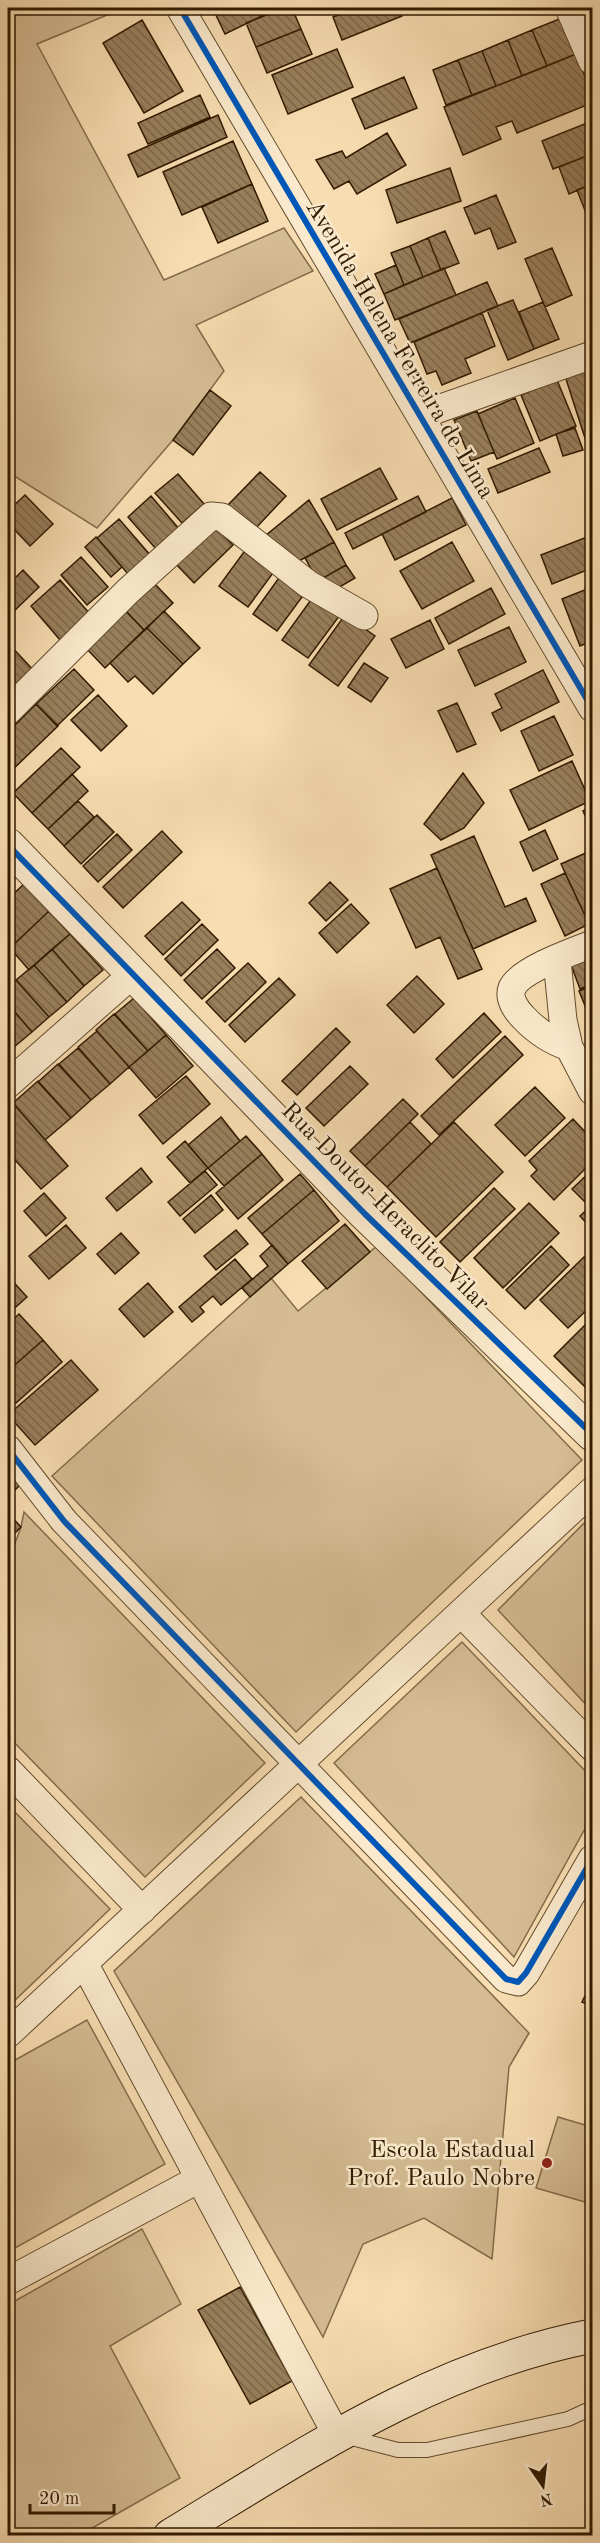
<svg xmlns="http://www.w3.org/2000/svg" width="600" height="2543" font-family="'Old Standard TT',serif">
	<defs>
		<pattern id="building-back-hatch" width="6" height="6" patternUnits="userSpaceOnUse" patternTransform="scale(1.5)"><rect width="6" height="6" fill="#987f5c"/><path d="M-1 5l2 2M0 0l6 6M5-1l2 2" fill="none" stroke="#7d674a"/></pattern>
	</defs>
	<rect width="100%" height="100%" fill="#f7ddb1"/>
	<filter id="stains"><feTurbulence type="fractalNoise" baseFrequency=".00333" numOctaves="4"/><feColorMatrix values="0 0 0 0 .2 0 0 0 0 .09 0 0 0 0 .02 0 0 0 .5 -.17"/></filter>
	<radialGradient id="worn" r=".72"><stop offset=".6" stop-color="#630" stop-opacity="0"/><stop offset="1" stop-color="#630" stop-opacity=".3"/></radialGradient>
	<path fill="#d5bc93" stroke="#836b4a" stroke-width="1.5" d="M8,8H124L37,44L164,280L284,228L313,271L196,325L224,371L173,440L97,528L8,472Z
		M377,1246L582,1460L296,1732L52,1476L271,1278L298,1311Z
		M24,1512L265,1763L145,1877L8,1736V1562L21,1527Z
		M592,1515V1711L498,1610Z
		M462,1642L592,1778V1816L514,1957L334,1763Z
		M301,1797L529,2033L509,2067L492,2259L424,2218L363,2244L323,2337L114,1971Z
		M8,1805L110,1909L8,2007Z
		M87,2020L165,2164L8,2252V2064Z
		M558,2117L592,2127V2204L536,2188Z
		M142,2229L181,2304L110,2346L180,2478L80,2535H8V2305Z"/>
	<path fill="url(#building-back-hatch)" stroke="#311a00" stroke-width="1.5" d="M222,8H275L276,9L225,34L214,11Z
		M284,8H292L301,29L256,47L246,23Z
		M358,8H399L402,16L342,40L333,17Z
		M562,18L576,54L547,66L532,30Z
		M142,20L183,91L144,113L103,43Z
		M301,29L312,54L267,73L256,47Z
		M532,30L547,66L522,76L508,40Z
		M508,40L522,76L496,86L482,51Z
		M337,49L353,87L288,114L272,75Z
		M482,51L496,86L472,95L458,60Z
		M576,54L592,94V103L517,133L512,121L496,127L501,139L463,155L444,107Z
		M458,60L472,95L446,105L433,70Z
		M404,77L417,108L365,129L352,99Z
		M200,95L210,117L148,144L138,123Z
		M218,115L227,137L138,177L128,155Z
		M592,121V154L553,169L542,141Z
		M387,133L406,165L357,194L349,181L334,189L316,160L342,151L346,158Z
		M233,141L252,184L182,215L163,172Z
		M592,154V184L569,194L559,167Z
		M450,168L461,201L397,223L386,190Z
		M252,184L268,221L218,243L202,207Z
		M592,184V210L586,213L577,190Z
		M496,195L516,242L498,249L490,228L475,234L464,208Z
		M445,231L459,263L441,270L428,238Z
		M428,238L441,270L423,277L410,246Z
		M410,246L423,277L404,285L391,253Z
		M552,248L572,295L545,307L525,259Z
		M396,265L404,285L384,294L375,274Z
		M444,268L456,295L395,320L384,294Z
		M487,282L498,306L410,343L399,319Z
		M513,300L534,349L508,360L487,310Z
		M543,302L559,339L534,349L519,312Z
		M482,313L495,346L465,359L471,373L442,385L436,371L427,374L414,342Z
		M591,367L592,436L585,438L565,376Z
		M557,380L576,426L540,441L521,395Z
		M210,390L231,406L193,455L173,440Z
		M515,398L534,443L497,459L478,414Z
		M477,411L494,452L471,461L454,420Z
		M575,428L583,450L563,456L556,434Z
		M539,448L550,472L498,493L488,469Z
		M380,468L397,499L337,530L321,499Z
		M260,472L286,496L254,530L228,505Z
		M178,474L204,504L182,523L155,493Z
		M25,495L53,524L30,546L8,523V511Z
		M151,496L180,530L157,550L128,517Z
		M418,496L426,512L353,549L345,533Z
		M452,498L466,525L395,560L382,534Z
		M309,500L334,542L297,562L265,536Z
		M119,519L151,556L129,575L97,538Z
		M212,524L233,545L194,583L173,561Z
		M592,535V568L552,584L541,555Z
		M96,537L122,567L111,577L85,547Z
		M334,542L346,565L318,581L305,558Z
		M452,542L474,581L422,609L400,571Z
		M244,552L273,573L248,607L219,586Z
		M81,557L108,587L87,605L61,575Z
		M346,565L355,578L331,592L323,578Z
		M23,570L39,587L11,614L8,611V585Z
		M281,575L305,593L277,631L253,614Z
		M60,580L90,614L60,640L31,606Z
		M154,583L173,603L144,630L125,610Z
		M592,587V641L580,646L562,599Z
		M491,588L505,614L449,644L435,618Z
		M313,597L340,615L308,658L282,640Z
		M125,610L144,630L105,668L86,648Z
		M164,611L200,648L183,664L147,628Z
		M345,615L375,636L338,686L309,665Z
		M430,620L444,649L406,668L391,639Z
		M509,627L526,662L475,686L458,650Z
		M147,628L183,664L153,694L135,676L128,682L110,663Z
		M8,643L36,673L13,694L8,688Z
		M364,663L388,678L371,702L348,687Z
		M74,669L94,690L57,726L36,704Z
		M543,670L559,702L501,731L492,713L502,708L495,694Z
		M98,695L127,726L101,751L71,720Z
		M457,703L476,744L457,752L438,711Z
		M36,704L58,726L8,774V732Z
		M554,716L573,755L539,771L521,731Z
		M61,748L80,767L32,813L13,793Z
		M572,761L590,801L529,830L510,790Z
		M463,773L484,803L464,828L441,840L424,824Z
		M72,774L88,791L48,829L32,813Z
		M78,801L94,817L64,846L48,829Z
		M592,807V832L583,811Z
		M97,815L114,832L81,864L64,846Z
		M545,830L558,859L533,871L520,842Z
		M162,831L182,852L123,908L103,887Z
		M117,834L132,850L98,882L83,866Z
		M474,836L505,907L526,898L536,921L473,949L431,855Z
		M588,852L592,861V923L589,924L561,864Z
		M437,868L482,969L458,979L440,937L416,948L390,889Z
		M565,873L589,924L565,936L541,884Z
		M330,882L348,900L326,921L309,903Z
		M24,884L49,911L8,950V899Z
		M182,902L200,920L163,955L145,936Z
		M351,904L369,923L337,953L319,933Z
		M49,911L70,934L29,970L10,948Z
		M202,924L218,940L181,976L165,959Z
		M70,934L103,970L84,986L52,949Z
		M52,949L84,986L67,1002L34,965Z
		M217,949L235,968L202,999L184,980Z
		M592,953V984L580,989L570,962Z
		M248,963L266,982L225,1022L206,1002Z
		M34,965L67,1002L49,1017L16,980Z
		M417,976L444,1004L414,1033L387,1005Z
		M279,978L295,995L245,1042L229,1025Z
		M16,980L49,1017L32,1032L8,1004V988Z
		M592,986V1012L588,1013L579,991Z
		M134,998L166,1035L148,1051L115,1014Z
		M8,1004L32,1032L14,1047L8,1040Z
		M484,1013L501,1032L453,1078L436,1059Z
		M114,1014L148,1051L129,1067L96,1030Z
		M336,1028L350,1042L297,1095L282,1081Z
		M97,1031L129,1067L110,1084L78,1047Z
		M166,1035L193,1066L156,1098L129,1067Z
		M505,1036L523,1055L439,1135L421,1116Z
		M78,1048L110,1084L91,1100L59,1064Z
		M58,1064L91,1100L71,1118L38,1082Z
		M350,1066L368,1084L324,1126L306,1108Z
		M186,1076L210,1104L163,1144L139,1115Z
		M38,1081L71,1118L45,1140L13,1103Z
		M535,1087L565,1118L525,1156L495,1125Z
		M403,1099L418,1114L365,1166L350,1151Z
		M13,1103L68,1166L41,1189L8,1152V1108Z
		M221,1117L240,1141L208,1168L188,1145Z
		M573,1119L592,1139V1162L554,1200L531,1176L537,1170L529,1161Z
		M410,1122L431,1144L387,1187L365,1166Z
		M454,1122L503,1172L436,1237L387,1187Z
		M246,1136L262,1154L224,1186L208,1168Z
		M185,1141L208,1168L190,1183L167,1157Z
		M8,1152L16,1161L8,1168Z
		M262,1154L283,1180L238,1219L216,1193Z
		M141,1168L152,1182L117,1211L106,1198Z
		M592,1170V1205L590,1207L572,1189Z
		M205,1171L217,1185L180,1216L168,1202Z
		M300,1174L314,1190L262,1234L248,1218Z
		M494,1188L515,1209L460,1262L440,1242Z
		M314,1190L339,1221L288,1264L262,1234Z
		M44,1193L66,1218L46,1236L24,1211Z
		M211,1195L223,1210L195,1233L183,1219Z
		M529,1203L559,1233L503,1288L474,1258Z
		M592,1205V1229L580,1216Z
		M345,1224L370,1252L327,1289L302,1261Z
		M66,1225L86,1248L49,1279L29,1256Z
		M236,1230L248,1244L216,1270L204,1256Z
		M121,1233L139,1253L115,1274L97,1254Z
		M272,1245L288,1264L250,1297L242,1288L268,1266L260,1256Z
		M551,1246L569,1265L525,1309L506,1290Z
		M586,1255L592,1262V1305L568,1328L540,1300Z
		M235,1259L252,1279L221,1305L213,1296L200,1307L204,1312L192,1322L179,1307Z
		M8,1276L27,1297L8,1314Z
		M148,1283L173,1312L144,1337L119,1309Z
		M19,1314L43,1340L8,1371V1324Z
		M592,1318V1383L587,1389L554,1356Z
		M43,1340L62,1362L8,1410V1371Z
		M71,1360L98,1390L35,1445L8,1415Z
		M8,1472L20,1485L8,1497Z
		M8,1513L21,1527L8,1540Z
		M592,1982V2006L582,2002Z
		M240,2287L292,2381L250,2404L198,2310Z"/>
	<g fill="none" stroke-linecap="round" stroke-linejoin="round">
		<g stroke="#624b2c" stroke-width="16">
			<path id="service" d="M344,2436L398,2450H427L568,2419L592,2408"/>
		</g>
		<g stroke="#624b2c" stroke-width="29">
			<path id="minor" d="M180,8L592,708
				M569,8L592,61
				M421,415L592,355
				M8,711L128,591L211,516L222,517L308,584L364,616
				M557,960L563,1020L569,1047L592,1091
				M569,1047C551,1041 536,1031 523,1017C516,1010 508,998 512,988C520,970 574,951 592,944
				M8,1084L134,973
				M8,1449L64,1521L506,1979L518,1982L526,1973L592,1859
				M461,1613L592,1747
				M8,1770L142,1910
				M84,1963L336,2434
				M8,2034L592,1491
				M8,2281L199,2179"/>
		</g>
		<g stroke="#624b2c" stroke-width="35">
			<path id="tertiary" d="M8,845L365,1214L592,1434"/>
		</g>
		<g stroke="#311a00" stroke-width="35">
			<path id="secondary" d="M170,2536C307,2453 433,2367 592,2336"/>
		</g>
		<use href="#service" stroke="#fae9cc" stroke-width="14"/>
		<use href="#minor" stroke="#fae9cc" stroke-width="27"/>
		<use href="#tertiary" stroke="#fae9cc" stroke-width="33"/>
		<use href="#secondary" stroke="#fae9cc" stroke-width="33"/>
		<g stroke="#fae9cc" stroke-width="10">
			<path id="cycleway" d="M180,8L592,708
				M8,845L365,1214L592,1434
				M8,1449L64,1521L506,1979L518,1982L526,1973L592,1859"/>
		</g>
		<use href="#cycleway" stroke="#0057b8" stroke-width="6"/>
	</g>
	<circle fill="#8f2418" stroke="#fae9cc" stroke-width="2" cx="547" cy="2163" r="6"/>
	<g text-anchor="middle" stroke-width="5" stroke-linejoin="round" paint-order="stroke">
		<g font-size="24" fill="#311a00" stroke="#fae9cc">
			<text transform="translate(401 349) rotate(59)" y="8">Avenida Helena Ferreira de Lima</text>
			<text transform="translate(386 1206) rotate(45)" y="8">Rua Doutor Heraclito Vilar</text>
		</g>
		<g font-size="24" fill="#311a00" stroke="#fae9cc" text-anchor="end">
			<text x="535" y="2157">Escola Estadual<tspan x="535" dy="28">Prof. Paulo Nobre</tspan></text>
		</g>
	</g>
	<rect width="600" height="2543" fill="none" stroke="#f7ddb1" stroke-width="30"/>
	<rect x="9" y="9" width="582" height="2525" fill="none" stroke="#311a00" stroke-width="3"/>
	<rect x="15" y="15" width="570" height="2513" fill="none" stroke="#311a00" stroke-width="1.5"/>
	<g transform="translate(543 2486) rotate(166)" stroke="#fae9cc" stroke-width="4.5" paint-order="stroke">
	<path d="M0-4.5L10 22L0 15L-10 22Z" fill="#311a00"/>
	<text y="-9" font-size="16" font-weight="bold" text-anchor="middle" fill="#311a00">N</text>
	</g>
	<path d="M30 2504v9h84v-9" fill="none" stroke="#311a00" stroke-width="3"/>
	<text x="39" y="2504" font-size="18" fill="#311a00" stroke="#fae9cc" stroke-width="4.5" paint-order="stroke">20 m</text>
	<rect width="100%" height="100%" filter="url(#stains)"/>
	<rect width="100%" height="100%" fill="url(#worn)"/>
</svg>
